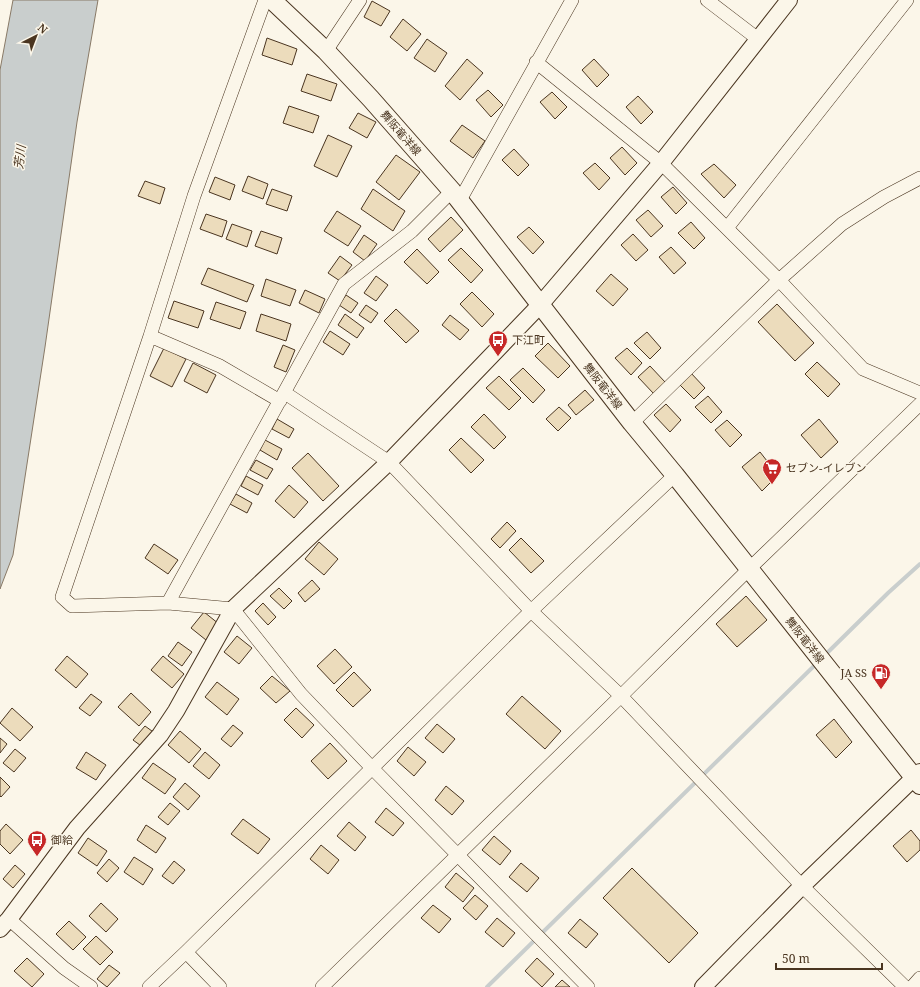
<svg xmlns="http://www.w3.org/2000/svg" width="920" height="987" font-family="'Noto Serif','Noto Sans JP',serif">
	<rect width="100%" height="100%" fill="#fbf6e9"/>
	<path fill="#c9cecd" stroke="#887966" d="M13,0H98L77,122L45,347L13,555L0,589V70Z"/>
	<g fill="none" stroke-linecap="round" stroke-linejoin="round">
		<path stroke="#c9cecd" stroke-width="4" d="M823,657L888,593L920,564
			M487,987L817,663"/>
	</g>
	<path fill="#ecdcbc" stroke="#4a3520" d="M372,1L390,11L381,26L364,17Z
		M403,19L421,34L407,51L390,37Z
		M267,38L297,49L292,65L262,55Z
		M427,39L447,53L435,72L414,58Z
		M467,59L483,73L460,100L445,86Z
		M594,59L609,75L597,87L582,70Z
		M307,74L337,84L331,101L301,91Z
		M488,90L503,105L491,117L476,100Z
		M552,92L567,107L555,119L540,102Z
		M638,96L653,112L641,124L626,107Z
		M289,106L319,116L313,133L283,123Z
		M358,113L376,122L367,138L349,128Z
		M462,125L485,141L473,158L450,141Z
		M328,135L352,146L337,177L314,166Z
		M622,147L637,163L625,175L610,158Z
		M514,149L529,165L518,176L502,160Z
		M396,155L420,172L399,200L376,182Z
		M595,163L610,178L599,190L583,173Z
		M714,164L736,185L724,198L701,174Z
		M248,176L268,184L263,199L242,191Z
		M215,177L235,185L230,200L209,192Z
		M145,181L165,188L160,204L138,196Z
		M673,187L687,203L676,214L661,197Z
		M272,189L292,196L287,211L266,204Z
		M373,189L405,211L393,231L361,209Z
		M648,210L663,226L651,237L636,220Z
		M337,211L361,226L348,246L324,231Z
		M206,214L227,221L222,237L200,229Z
		M451,217L463,230L440,252L428,239Z
		M691,222L705,238L694,249L678,233Z
		M232,224L252,231L247,247L226,239Z
		M529,227L544,242L533,254L517,237Z
		M261,231L282,238L277,254L255,246Z
		M633,234L648,250L636,261L621,245Z
		M364,235L377,244L365,261L353,252Z
		M671,247L686,263L674,274L659,257Z
		M461,248L483,270L471,283L448,260Z
		M417,249L439,272L427,284L404,262Z
		M340,256L352,265L340,281L328,273Z
		M208,268L254,285L247,302L201,284Z
		M611,274L628,289L613,306L596,291Z
		M376,276L388,285L376,301L364,293Z
		M266,279L296,290L290,306L261,296Z
		M305,290L325,299L319,313L299,303Z
		M472,292L494,314L482,327L460,304Z
		M346,295L358,303L351,313L339,305Z
		M174,301L204,311L198,328L168,318Z
		M216,302L246,312L240,329L210,319Z
		M777,304L814,343L795,361L758,322Z
		M366,305L378,313L371,323L359,315Z
		M396,309L419,331L406,343L384,321Z
		M261,314L291,324L286,341L256,331Z
		M345,314L364,328L357,338L338,325Z
		M450,315L469,330L460,340L442,325Z
		M330,331L350,344L343,355L323,342Z
		M647,332L661,348L650,359L634,343Z
		M548,343L570,366L558,378L535,356Z
		M283,345L295,350L286,372L274,367Z
		M164,348L186,359L172,387L150,376Z
		M627,348L642,363L631,375L615,358Z
		M817,362L840,384L828,397L805,374Z
		M193,363L216,375L207,393L184,381Z
		M650,366L665,382L654,394L638,377Z
		M523,368L545,390L533,403L510,380Z
		M690,372L705,388L694,399L678,383Z
		M499,376L521,398L509,410L486,388Z
		M585,390L594,400L576,415L568,405Z
		M708,396L722,412L711,423L695,407Z
		M666,404L681,420L670,432L654,415Z
		M559,407L571,418L558,431L546,419Z
		M484,414L506,437L494,449L471,427Z
		M277,419L294,429L289,438L272,429Z
		M819,419L838,442L821,458L801,435Z
		M727,420L742,435L730,447L715,430Z
		M461,438L484,460L471,473L449,450Z
		M265,440L282,449L277,460L260,450Z
		M760,452L778,475L762,491L742,467Z
		M308,453L339,486L323,501L292,468Z
		M256,460L273,469L267,479L250,470Z
		M246,476L263,485L258,495L241,486Z
		M289,485L308,502L294,518L275,501Z
		M236,494L252,503L247,513L230,504Z
		M507,522L516,531L500,548L491,539Z
		M521,538L544,561L531,573L509,550Z
		M319,542L338,559L324,575L305,559Z
		M154,544L178,560L168,574L145,558Z
		M312,580L320,589L305,602L298,593Z
		M279,588L292,601L284,609L270,596Z
		M746,596L767,620L737,647L716,624Z
		M263,603L276,617L268,625L255,611Z
		M204,612L219,624L206,640L191,628Z
		M237,636L252,648L239,664L224,652Z
		M178,642L192,652L182,666L168,656Z
		M335,649L352,667L334,684L317,666Z
		M67,656L88,674L76,688L55,670Z
		M163,656L184,674L172,688L151,670Z
		M354,672L371,690L353,707L336,690Z
		M272,676L290,691L276,703L260,688Z
		M217,682L239,699L227,715L205,697Z
		M131,693L151,712L139,726L118,707Z
		M91,694L102,702L90,716L79,708Z
		M522,696L561,731L545,749L506,714Z
		M12,708L33,727L20,741L0,723Z
		M296,708L314,725L302,738L284,720Z
		M834,719L852,742L836,758L816,735Z
		M437,724L455,739L443,753L425,738Z
		M233,725L243,733L231,747L221,739Z
		M145,726L156,734L144,748L133,740Z
		M180,731L201,749L189,763L168,745Z
		M0,738L7,744L0,753Z
		M330,743L347,761L328,779L311,761Z
		M408,747L426,762L414,776L397,761Z
		M15,749L26,758L14,772L3,763Z
		M86,752L106,765L96,780L76,768Z
		M205,752L220,765L209,779L193,766Z
		M153,763L176,779L165,794L142,778Z
		M0,777L10,787L1,797L0,796Z
		M185,783L200,796L188,810L173,797Z
		M446,786L464,801L452,815L435,800Z
		M170,803L180,811L168,825L158,817Z
		M386,808L404,823L393,836L375,822Z
		M243,819L270,839L258,854L231,834Z
		M349,822L366,837L355,851L337,836Z
		M6,824L23,840L10,854L0,844V831Z
		M146,825L166,838L156,853L137,840Z
		M911,830L920,841V850L907,862L893,846Z
		M494,836L511,851L500,865L482,850Z
		M88,838L107,851L97,866L78,853Z
		M321,845L339,860L328,874L310,859Z
		M134,857L153,869L143,885L124,872Z
		M109,859L119,868L107,882L97,873Z
		M174,861L185,870L173,884L162,876Z
		M521,863L539,878L527,892L509,877Z
		M15,865L25,874L13,888L3,879Z
		M632,868L698,933L669,963L603,898Z
		M456,873L474,888L463,902L445,887Z
		M475,895L488,906L476,920L463,908Z
		M101,903L118,919L106,932L89,916Z
		M433,905L451,919L439,933L421,918Z
		M497,918L515,933L503,947L485,932Z
		M580,919L598,934L586,948L568,933Z
		M69,921L86,937L73,950L56,934Z
		M96,936L113,952L100,965L83,949Z
		M27,958L44,974L32,987L14,971Z
		M537,958L554,974L542,987L525,971Z
		M109,965L120,973L107,987L97,979Z
		M562,980L570,987H555Z"/>
	<g fill="none" stroke-linecap="round" stroke-linejoin="round">
		<g stroke="#4a3520" stroke-width="14">
			<path id="minor" d="M265,0L194,196L150,336L220,366L280,401
				M707,0L758,39
				M326,51L360,0
				M536,62L661,163L779,280L863,369L920,393
				M452,191L412,231L344,284L168,603L233,609L301,694L372,768L588,987
				M460,200L572,0
				M727,228L907,0
				M150,336L62,597L72,606L168,603
				M285,393L389,462L531,611L621,696L802,886L905,987
				M632,423L779,280L842,224L884,197L920,178
				M9,919L64,968L91,987
				M186,952L220,987
				M149,987L186,952L531,611L675,475
				M322,987L621,696L749,569L920,404
				M912,987L920,978"/>
		</g>
		<g stroke="#4a3520" stroke-width="18">
			<path id="tertiary" d="M0,929L9,919L77,828L160,735L176,711L233,609L389,462L540,305L661,163L789,0
				M703,987L802,886L920,772"/>
		</g>
		<g stroke="#4a3520" stroke-width="20">
			<path id="secondary" d="M272,0L326,51L371,99L452,191L632,423L675,475L920,785"/>
		</g>
		<use href="#minor" stroke="#fbf6e9" stroke-width="13"/>
		<use href="#tertiary" stroke="#fbf6e9" stroke-width="16"/>
		<use href="#secondary" stroke="#fbf6e9" stroke-width="18"/>
	</g>
	<defs>
		<g id="bus-pin" transform="scale(1)"><path d="M0 17L-7.5 6A9.5 9.5 0 1 1 7.5 6Z" fill="#c62828" stroke="#fbf6e9"/><path d="M-5-6H5V4H4V6H2V4H-2V6H-4V4H-5ZM-3.5-4V0h7V-4ZM-3.5 1.2v1.5H-2V1.2ZM2 1.2v1.5H3.5V1.2Z" fill="#fff"/></g>
		<g id="supermarket-pin" transform="scale(1)"><path d="M0 17L-7.5 6A9.5 9.5 0 1 1 7.5 6Z" fill="#c62828" stroke="#fbf6e9"/><path d="M-6-5.5h2.5l.6 2H6L4.5 2H-2.5L-4.4-4H-6ZM-1.5 3.2a1.3 1.3 0 1 0 .1 0ZM3 3.2a1.3 1.3 0 1 0 .1 0Z" fill="#fff"/></g>
		<g id="fuel-pin" transform="scale(1)"><path d="M0 17L-7.5 6A9.5 9.5 0 1 1 7.5 6Z" fill="#c62828" stroke="#fbf6e9"/><path d="M-5.5-6h7V0h2V4h1.3V-2.5L3-4.5l.8-.8L6-3V5H2.5V1h-1V6h-7ZM-4.2-4.7v3.2H.2V-4.7Z" fill="#fff"/></g>
	</defs>
	<g fill-rule="evenodd">
		<use href="#bus-pin" x="498" y="340"/>
		<use href="#supermarket-pin" x="772" y="468"/>
		<use href="#fuel-pin" x="881" y="673"/>
		<use href="#bus-pin" x="37" y="840"/>
	</g>
	<g text-anchor="middle" stroke-width="3" stroke-linejoin="round" paint-order="stroke">
		<g font-size="11" fill="#4a3520" stroke="#fbf6e9">
			<text transform="translate(401 133) rotate(49)" y="4">舞阪竜洋線</text>
			<text transform="translate(603 386) rotate(52)" y="4">舞阪竜洋線</text>
			<text transform="translate(805 640) rotate(52)" y="4">舞阪竜洋線</text>
		</g>
		<g font-size="11" fill="#4a3520" stroke="#fbf6e9" text-anchor="start">
			<text x="512" y="344">下江町</text>
			<text x="786" y="472">セブン-イレブン</text>
			<text x="867" y="677" text-anchor="end">JA SS</text>
			<text x="51" y="844">御給</text>
		</g>
		<g font-size="12" font-style="italic" fill="#4a3520" stroke="#fbf6e9">
			<text transform="translate(20 157) rotate(-83)" y="4">芳川</text>
		</g>
	</g>
	<g transform="translate(36 36) rotate(42)" stroke="#fbf6e9" stroke-width="3" paint-order="stroke">
	<path d="M0-3L7 15L0 10L-7 15Z" fill="#4a3520"/>
	<text y="-6" font-size="11" font-weight="bold" text-anchor="middle" fill="#4a3520">N</text>
	</g>
	<path d="M776 963v6h106v-6" fill="none" stroke="#4a3520" stroke-width="2"/>
	<text x="782" y="963" font-size="12" fill="#4a3520" stroke="#fbf6e9" stroke-width="3" paint-order="stroke">50 m</text>
</svg>
